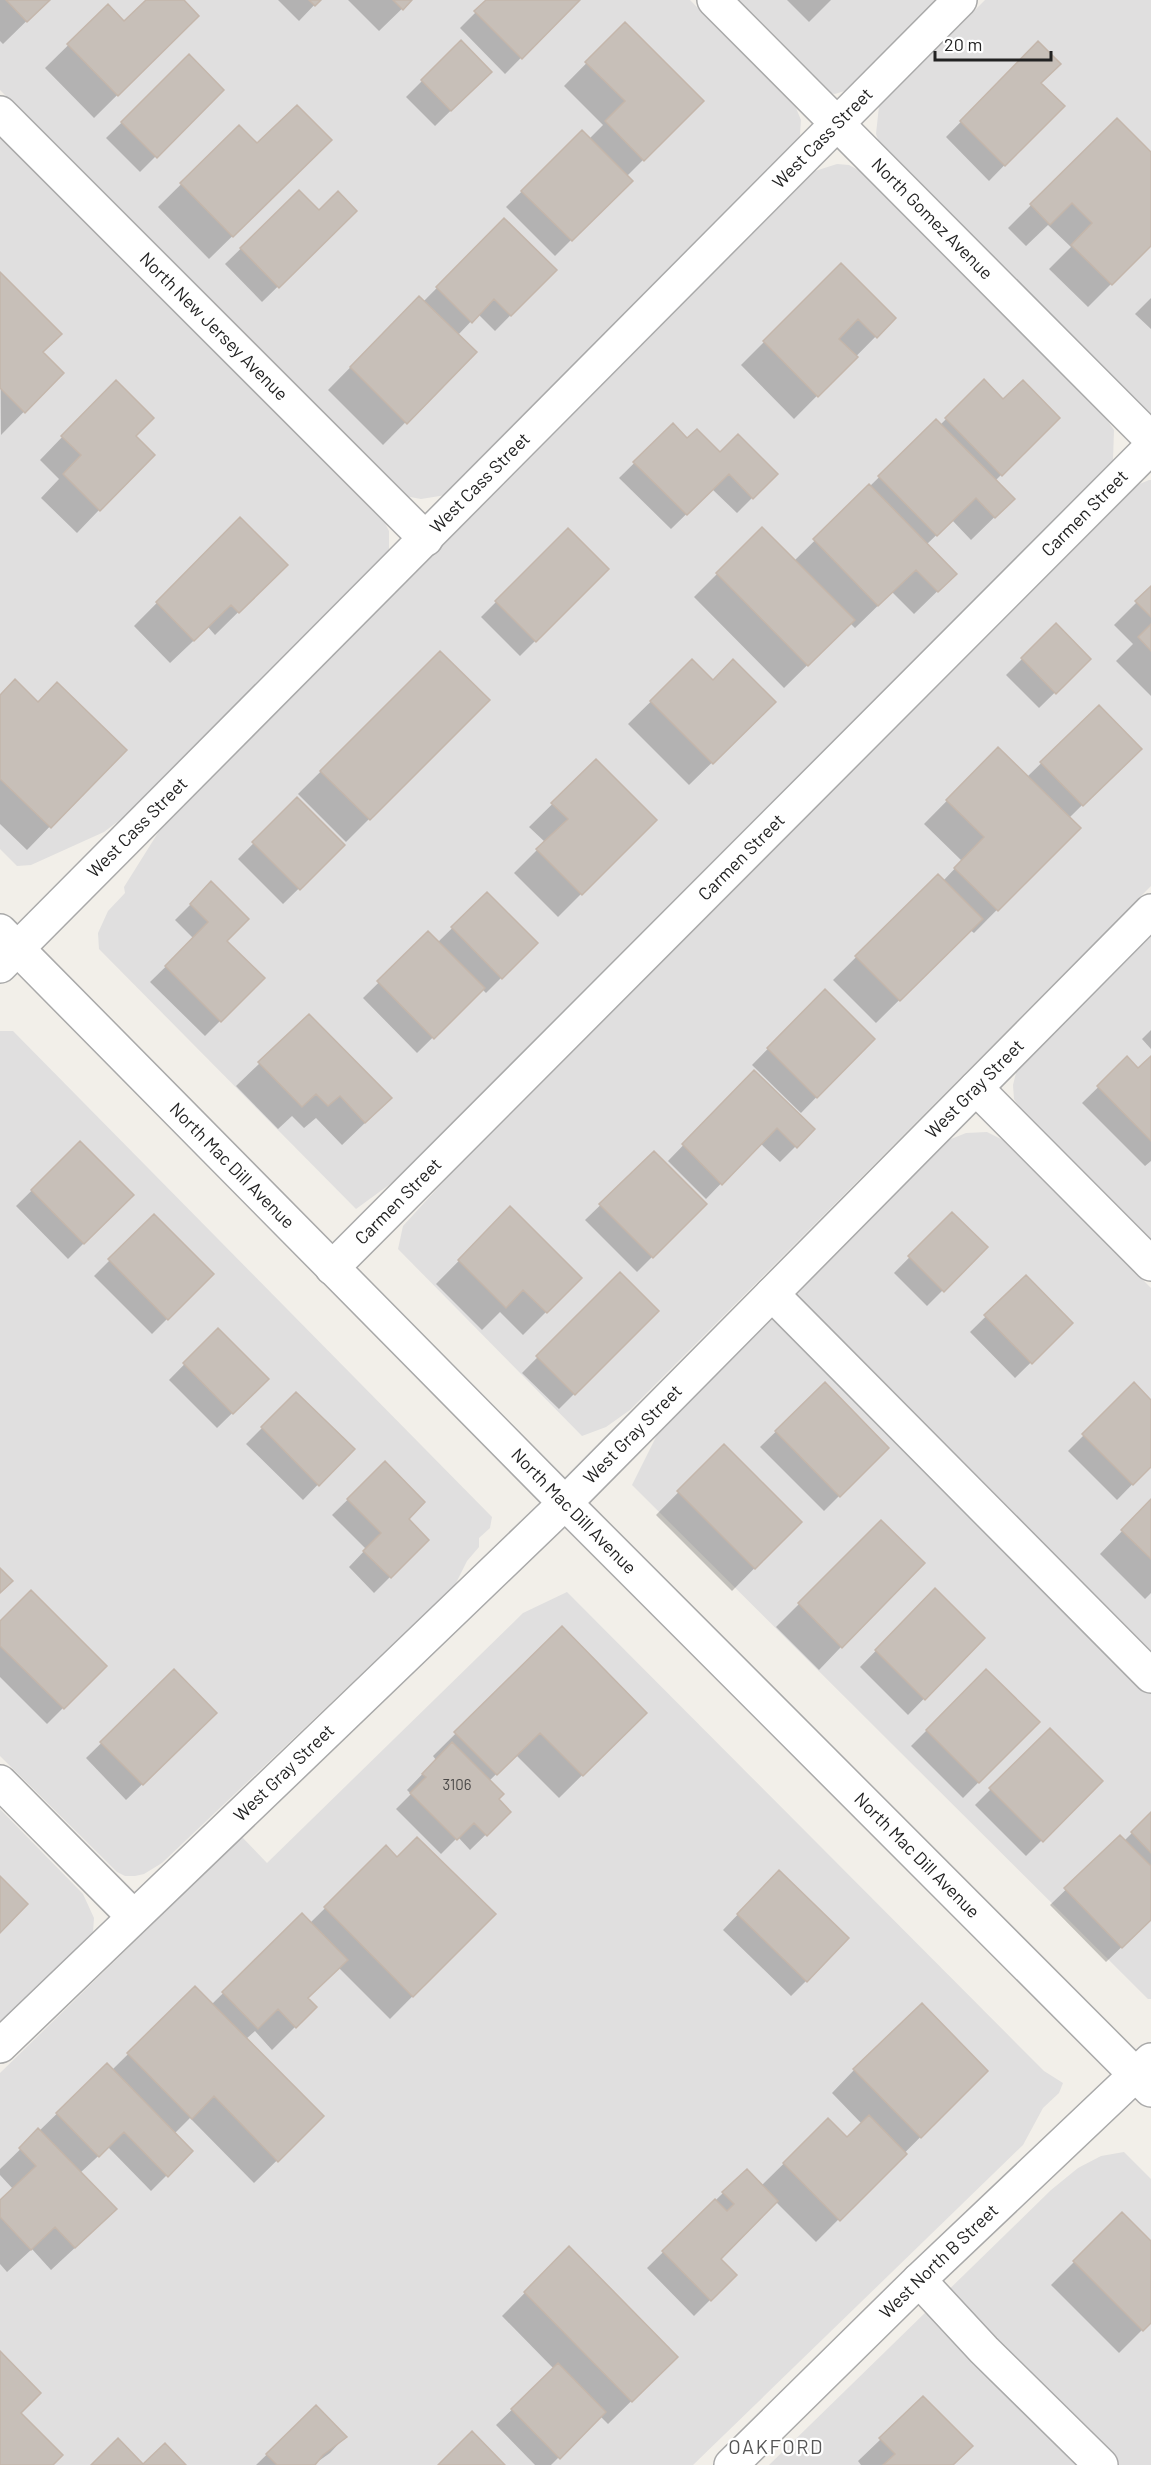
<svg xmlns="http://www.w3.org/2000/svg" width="1151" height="2465" font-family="Barlow,sans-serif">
	<rect width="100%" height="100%" fill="#f2efe9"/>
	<path fill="#e0dfdf" d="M0,0H690L796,108L801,120L800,135L796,146L446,495L421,499L405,496L395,489L0,90Z
		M731,0H941L854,88L835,94L825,92Z
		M985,0H1151V418L881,147L876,134L879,106Z
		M0,137L382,517L389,531V555L129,813L104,832L31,865L17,866L0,849Z
		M837,164L849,165L862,172L1105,417L1114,430L1113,460L1108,469L459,1119L393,1182L356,1209L99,949L98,933L108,911L125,893L124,887L161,828L815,171Z
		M1149,480H1151V886L630,1410L606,1427L582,1436L398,1249L403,1226L475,1147L1135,486Z
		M1151,934V1246L1024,1114L1014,1099L1013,1085L1017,1069Z
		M0,1031H13L492,1517L490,1528L479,1538V1547L467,1561L455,1585L162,1863L144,1874L135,1876H125L117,1872L0,1756Z
		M987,1132L1003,1140L1151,1288V1999H1148L632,1485L660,1429L946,1141L966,1133Z
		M567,1592L1044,2071L1063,2083L1059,2093L1043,2108L1023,2145L693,2465H0V2073L242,1837L267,1863L523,1613Z
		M0,1809L83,1894L94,1918L93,1932L87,1942L0,2026Z
		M1124,2152L1151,2179V2465H769L1051,2190L1078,2168L1101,2156Z"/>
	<path fill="#0003" d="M0,0H48L3,44L0,41Z
		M149,0H182L197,16L94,118L45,68L108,6L124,23Z
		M278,0H319L299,21Z
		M348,0H411L379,31Z
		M488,0H578L505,74L460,28Z
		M787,0H831L809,22Z
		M625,24L702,101L626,177L630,181L555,256L506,207L582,132L589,139L603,125L564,86Z
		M461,42L490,72L435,126L406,97Z
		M1038,43L1039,83L1062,106L989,181L946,137Z
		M189,56L222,90L140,172L106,138Z
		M1117,120L1151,154V244L1088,307L1049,269L1071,247L1048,225L1026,246L1008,228Z
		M239,127L256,145L307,163L209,259L158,207Z
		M299,192L318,212L355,211L262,302L225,264Z
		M504,220L555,270L495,331L478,314L458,335L475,352L383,445L328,390L396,321L423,302Z
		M841,265L894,318L794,419L741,365Z
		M0,274L41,353L62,373L1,435Z
		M1151,298V329L1135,314Z
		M984,382L1003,401L1058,418L995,481L1013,499L971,540L952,520L926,545L955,574L914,614L892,592L855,628L850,623L784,688L694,597L762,529L794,561L936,421L940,425Z
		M93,405L99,510L77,533L41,498L59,479L40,460Z
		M673,425L687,440L776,474L737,513L712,489L671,529L619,478Z
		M240,519L286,565L215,635L208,627L170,663L134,626Z
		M568,530L607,569L520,656L481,617Z
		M1151,588V696L1116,661L1133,644L1114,625Z
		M1056,625L1089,659L1039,708L1006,675Z
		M440,653L488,700L346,842L298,794Z
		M692,661L713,682L774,702L689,785L628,724Z
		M0,696L37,703L124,750L27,850L0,824Z
		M1099,707L1140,748L1069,818L1078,828L974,933L970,930L876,1023L833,980L938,876L943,881L962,861L924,824L998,749L1027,777Z
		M596,761L655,820L558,917L514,873L545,842L529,827Z
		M297,799L343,845L283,904L238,859Z
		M211,884L225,941L263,978L205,1036L150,982L194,939L175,920Z
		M487,894L536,943L486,993L482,989L417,1053L363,998L428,934L437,943Z
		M825,991L873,1039L801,1113L752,1065Z
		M309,1016L367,1121L342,1145L316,1118L304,1128L292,1116L278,1129L236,1086Z
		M1151,1030V1049L1142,1039Z
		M1151,1058V1161L1145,1166L1082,1103L1127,1059L1138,1070Z
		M754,1072L813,1129L780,1162L760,1143L706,1199L668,1161Z
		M80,1143L132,1195L68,1259L16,1206Z
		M654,1153L705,1204L637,1272L585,1220Z
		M510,1209L580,1278L523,1335L500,1312L482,1330L436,1284Z
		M952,1214L986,1247L927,1306L894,1273Z
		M154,1216L212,1274L152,1334L94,1276Z
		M620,1274L657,1311L559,1409L522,1373Z
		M1026,1277L1071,1323L1015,1378L970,1332Z
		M218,1330L267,1379L217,1428L169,1380Z
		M825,1384L887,1448L824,1511L760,1447Z
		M1134,1385L1151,1402V1465L1117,1500L1068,1451Z
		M296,1394L352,1449L303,1500L246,1444Z
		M724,1446L800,1522L732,1591L656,1515Z
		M385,1463L406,1519L427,1540L374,1593L349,1567L366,1549L332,1515Z
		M1151,1501V1593L1145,1599L1100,1554Z
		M881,1522L841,1647L819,1670L776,1627Z
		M935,1590L983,1638L908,1715L860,1667Z
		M0,1624L105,1666L47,1724L0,1677Z
		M562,1628L645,1713L559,1798L516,1755L489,1781L496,1799L509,1812L470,1850L458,1837L441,1854L396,1809L411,1794L407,1790L436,1760L433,1756Z
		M986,1671L1038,1722L963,1798L911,1746Z
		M174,1672L215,1713L126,1800L86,1758Z
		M1050,1730L1101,1781L1026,1856L975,1805Z
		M1151,1814V1919L1106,1962L1050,1905L1120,1837L1124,1841Z
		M386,1848L397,1859L494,1914L390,2019L338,1967L306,1999L315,2007L272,2050L255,2031L246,2039L322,2116L254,2183L190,2118L174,2134L191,2151L151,2191L108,2147L80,2173L92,2232L51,2270L32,2249L7,2272L0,2264V2202L13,2189L0,2175V2169L107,2065L112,2070L195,1988L211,2005L302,1916L310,1923Z
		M763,1888L806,1981L791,1996L723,1930Z
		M854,2070L986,2071L816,2242L776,2202L719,2259L735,2275L694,2316L647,2268L723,2193L761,2186L828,2120L847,2139L862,2124L832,2093Z
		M1122,2214L1151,2243V2321L1119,2353L1051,2285Z
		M569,2248L676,2357L608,2424L600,2416L551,2465H535L496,2425L554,2369L502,2316Z
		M316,2407L345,2437L330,2453L313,2465H256Z
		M881,2439L952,2465H861L858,2461Z"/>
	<path fill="#c7bfb8" stroke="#c4b6ab" stroke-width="1.5" d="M6,0H50L27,22Z
		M146,0H184L199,16L118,96L67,44L108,4L124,21Z
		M309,0H321L315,6Z
		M393,0H412L403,10Z
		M486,0H580L522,59L474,11Z
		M625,22L704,101L644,161L605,121L625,101L585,62Z
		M461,40L492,72L451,111L421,80Z
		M1038,41L1061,64L1041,83L1065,106L1005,166L960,121Z
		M189,54L224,90L157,158L121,122Z
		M297,105L332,140L233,237L180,183L239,125L257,143Z
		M1117,118L1151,152V246L1112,285L1071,245L1092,223L1072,203L1050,225L1030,204Z
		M582,130L633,181L572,241L521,191Z
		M299,190L319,210L338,191L357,211L279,288L240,248Z
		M504,218L557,270L511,316L494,299L472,323L436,287Z
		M841,263L896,318L877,338L858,319L839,339L858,357L818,397L763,341Z
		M0,272L62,334L43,352L64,373L25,413L0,388Z
		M419,296L477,352L407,424L350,367Z
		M984,379L1003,399L1023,380L1060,418L1002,476L945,418Z
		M116,380L154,418L136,436L155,455L100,511L63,474L81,455L61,436Z
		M936,419L1015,499L995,518L976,498L937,536L878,476Z
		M673,423L687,438L697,429L720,452L738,434L778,474L753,499L729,474L687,515L633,462Z
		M869,484L957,574L938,592L916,570L878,606L813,539Z
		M240,517L288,565L239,613L231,605L194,641L156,602Z
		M762,527L855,620L808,666L716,573Z
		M568,528L609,569L536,642L495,601Z
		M1151,586V617L1135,601Z
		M1056,623L1091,659L1056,694L1021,658Z
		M1151,624V651L1138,637Z
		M440,651L490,700L370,820L320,771Z
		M692,659L713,680L733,659L776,702L713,764L650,701Z
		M15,679L38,702L57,682L127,750L51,828L0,779V695Z
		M1099,705L1142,749L1083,806L1040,762Z
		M998,747L1081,828L998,911L954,868L984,837L946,800Z
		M596,759L657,820L582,895L536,849L568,819L551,803Z
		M297,797L345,845L300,890L252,842Z
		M938,874L983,919L900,1001L855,956Z
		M211,881L249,919L227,941L265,978L221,1022L165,966L208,922L190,904Z
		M487,892L538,943L502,979L451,927Z
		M428,931L485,988L434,1039L377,981Z
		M825,989L875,1039L817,1098L767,1048Z
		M309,1014L392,1098L365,1123L340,1096L328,1106L316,1094L302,1107L258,1062Z
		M1127,1056L1138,1068L1151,1056V1141L1097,1086Z
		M754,1070L815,1129L797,1148L777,1128L722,1185L682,1144Z
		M80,1141L134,1195L84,1244L31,1190Z
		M654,1151L707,1204L653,1258L599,1204Z
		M510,1206L582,1278L547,1313L523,1290L506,1308L458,1260Z
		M952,1212L988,1247L944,1292L908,1256Z
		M154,1214L214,1274L168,1320L108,1259Z
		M620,1272L659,1311L575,1395L536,1356Z
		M1026,1275L1073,1323L1032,1364L984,1315Z
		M218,1328L269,1379L233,1414L183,1363Z
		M825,1382L889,1448L840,1497L775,1431Z
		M1134,1382L1151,1400V1467L1133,1485L1082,1434Z
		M296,1392L355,1449L319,1486L261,1427Z
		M724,1444L802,1522L755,1569L677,1491Z
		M385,1461L425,1502L409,1519L429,1540L391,1578L363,1551L381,1533L347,1499Z
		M1151,1499V1559L1121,1530Z
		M881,1520L925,1563L842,1648L798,1603Z
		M0,1568L13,1581L0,1593Z
		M935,1588L985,1638L925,1700L875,1650Z
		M31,1590L107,1666L64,1709L0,1646V1621Z
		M562,1626L647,1713L583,1776L540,1733L497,1775L454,1732Z
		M174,1669L217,1713L143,1785L100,1742Z
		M986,1669L1040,1722L979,1783L926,1730Z
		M1050,1728L1103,1781L1043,1842L989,1788Z
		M452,1742L504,1794L499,1799L511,1812L487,1836L474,1823L457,1840L410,1793L426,1777L422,1774Z
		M1151,1812V1853L1131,1832Z
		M1120,1835L1151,1866V1920L1122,1948L1064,1888Z
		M417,1837L496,1914L413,1997L324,1907L386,1845L397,1857Z
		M779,1870L849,1938L807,1982L737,1914Z
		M0,1876L28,1904L0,1933Z
		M302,1913L348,1960L308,1998L317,2007L296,2028L278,2009L258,2029L222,1992Z
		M195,1986L324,2116L278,2162L214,2096L192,2119L127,2053Z
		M922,2003L988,2071L921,2138L853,2069Z
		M107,2063L193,2151L168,2177L124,2132L99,2157L56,2113Z
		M869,2115L907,2154L840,2221L783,2163L828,2118L847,2137Z
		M38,2128L117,2209L75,2248L55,2227L31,2250L0,2217V2200L36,2166L19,2148Z
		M747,2169L778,2201L721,2259L737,2275L711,2301L662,2251L715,2199L727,2211L734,2204L722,2192Z
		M1122,2212L1151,2241V2323L1143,2331L1073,2261Z
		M569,2246L678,2357L632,2402L524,2292Z
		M0,2351L41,2393L21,2413L63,2455L53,2465H0Z
		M558,2363L606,2412L560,2459L511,2409Z
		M923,2396L973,2446L953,2465H883L895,2454L879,2438Z
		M316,2405L347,2437L323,2455L315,2465H277L266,2454Z
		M472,2431L505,2465H438Z
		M118,2438L143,2464L165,2443L186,2465H91Z"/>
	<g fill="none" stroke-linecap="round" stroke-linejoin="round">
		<g stroke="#a9a9a9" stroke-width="36">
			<g id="minor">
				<path id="s1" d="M714,0L1151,439"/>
				<path id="s2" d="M0,113L426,539"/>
				<path id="s3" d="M0,931L565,1503L1151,2090"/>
				<path id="s4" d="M0,966L960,0"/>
				<path d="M976,1088L1151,1264"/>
				<path id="s5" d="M332,1268L1151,447"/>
				<path d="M772,1294L1151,1676"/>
				<path d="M0,1782L133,1916"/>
				<path id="s6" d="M0,2046L565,1503L1151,911"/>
				<path d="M919,2280L984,2350L1101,2465"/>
				<path id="s7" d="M731,2465L919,2280L1151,2060"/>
			</g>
		</g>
		<use href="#minor" stroke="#fff" stroke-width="33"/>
	</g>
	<g text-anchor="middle" stroke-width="4.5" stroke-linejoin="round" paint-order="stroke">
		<g font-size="15" fill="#4b4948">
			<text x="457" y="1790">3106</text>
		</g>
		<g font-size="18" fill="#222" stroke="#fff">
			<text dy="6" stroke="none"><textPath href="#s4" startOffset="1167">West Cass Street</textPath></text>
			<text dy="6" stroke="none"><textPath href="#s1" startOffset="309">North Gomez Avenue</textPath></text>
			<text dy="6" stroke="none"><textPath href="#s2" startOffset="302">North New Jersey Avenue</textPath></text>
			<text dy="6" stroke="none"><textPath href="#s4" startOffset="681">West Cass Street</textPath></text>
			<text dy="6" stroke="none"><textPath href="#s5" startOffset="1066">Carmen Street</textPath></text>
			<text dy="6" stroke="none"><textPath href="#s4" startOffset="195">West Cass Street</textPath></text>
			<text dy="6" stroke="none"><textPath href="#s5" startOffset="580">Carmen Street</textPath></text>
			<text dy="6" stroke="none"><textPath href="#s6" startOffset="1366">West Gray Street</textPath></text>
			<text dy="6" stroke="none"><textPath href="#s3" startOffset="330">North Mac Dill Avenue</textPath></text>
			<text dy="6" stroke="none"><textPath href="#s5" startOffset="94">Carmen Street</textPath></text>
			<text dy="6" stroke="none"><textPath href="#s6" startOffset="880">West Gray Street</textPath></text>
			<text dy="6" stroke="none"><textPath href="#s3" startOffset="816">North Mac Dill Avenue</textPath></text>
			<text dy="6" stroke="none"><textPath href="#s6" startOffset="394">West Gray Street</textPath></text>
			<text dy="6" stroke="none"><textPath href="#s3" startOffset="1302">North Mac Dill Avenue</textPath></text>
			<text dy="6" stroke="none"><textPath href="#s7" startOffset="291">West North B Street</textPath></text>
		</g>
		<g font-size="20" letter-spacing="1.5" fill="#555" stroke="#fff">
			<text x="776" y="2454">OAKFORD</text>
		</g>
	</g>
	<path d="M935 51v9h116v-9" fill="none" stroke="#222222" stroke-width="3"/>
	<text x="944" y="51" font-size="18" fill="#222222" stroke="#ffffff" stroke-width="4.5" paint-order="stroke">20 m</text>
</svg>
